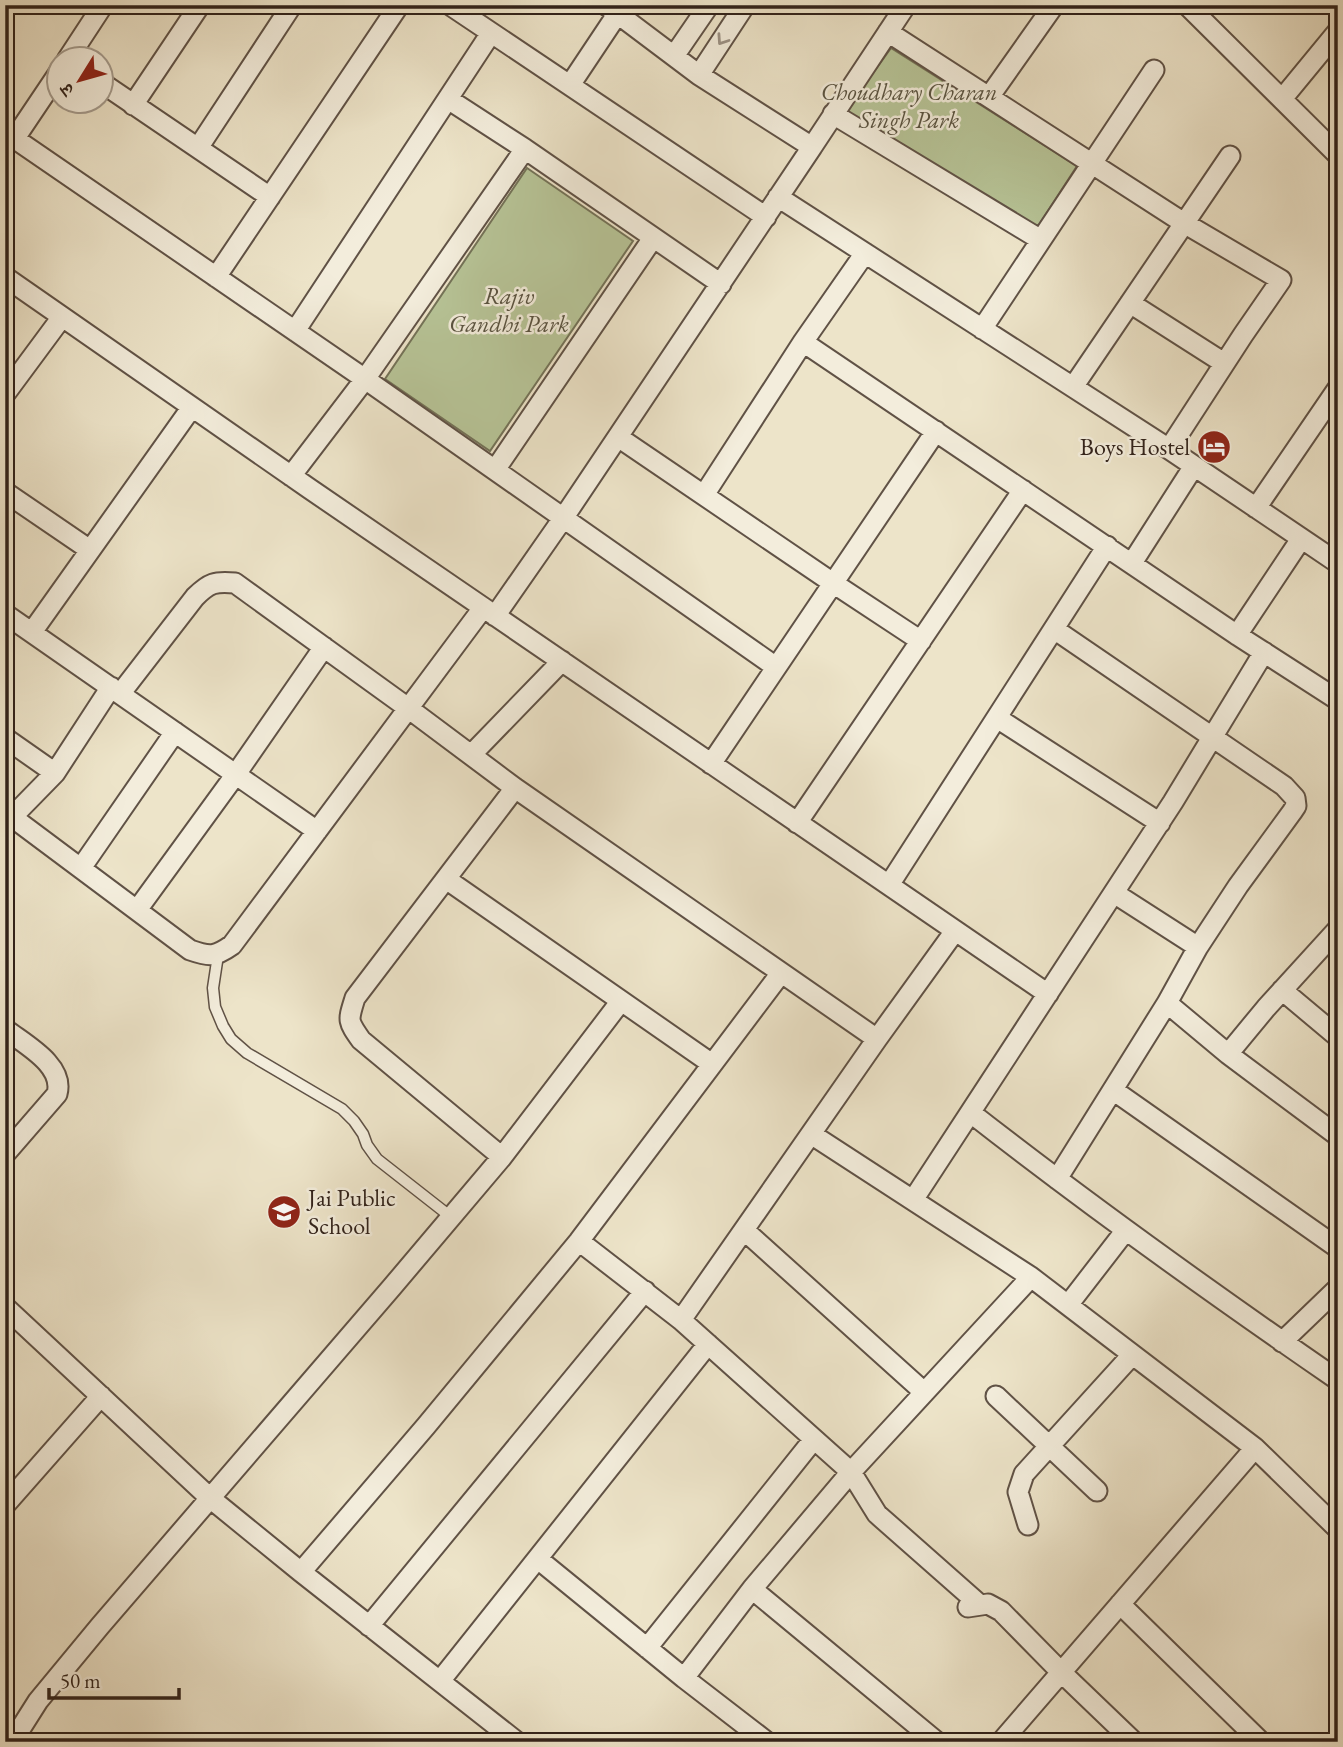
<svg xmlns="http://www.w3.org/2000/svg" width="1343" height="1747" font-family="'EB Garamond','Noto Serif Devanagari',serif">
	<rect width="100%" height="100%" fill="#ede4c9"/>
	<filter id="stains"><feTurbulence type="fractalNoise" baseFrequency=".00286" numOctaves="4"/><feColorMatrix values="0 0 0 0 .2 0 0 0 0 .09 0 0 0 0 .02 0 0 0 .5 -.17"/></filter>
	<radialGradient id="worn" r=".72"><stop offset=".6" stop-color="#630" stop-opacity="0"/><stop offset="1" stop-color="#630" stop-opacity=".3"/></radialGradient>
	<path fill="#b7c497" stroke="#747358" stroke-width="2" d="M891,48L1077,166L1035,231L845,112Z
		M527,168L633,241L490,451L385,379Z"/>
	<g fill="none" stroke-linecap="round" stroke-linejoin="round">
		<g stroke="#605246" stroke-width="13">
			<path id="service" d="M218,955L213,988L215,1007L223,1026L231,1039L247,1053L342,1109L354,1121L363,1134L367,1145L377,1159L451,1217"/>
		</g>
		<g stroke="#605246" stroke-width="23">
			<path id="minor" d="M450,5L766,217
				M1187,5L1338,155
				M888,32L1184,223L1281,280L1243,335L1169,449
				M674,56L709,5
				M67,60L103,5
				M699,75L745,5
				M102,83L270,197
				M570,85L618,13
				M989,97L1054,5
				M448,99L525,149L721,284
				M1282,99L1338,31
				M133,105L200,5
				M833,114L1041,240
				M5,132L365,379L776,667
				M15,138L60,71
				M812,147L906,5
				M198,148L292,5
				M778,197L1169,449L1338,563
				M5,277L310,489L1048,994
				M216,277L399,5
				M1130,303L1224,363
				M982,329L1154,70
				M295,331L491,33
				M803,342L1237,635L1338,700
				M1073,387L1230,156
				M5,394L62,317
				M618,437L833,583L921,641
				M495,470L653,238
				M291,476L365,379L525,149
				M5,492L90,550
				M704,495L803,342L865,253
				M1256,508L1338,388
				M1132,563L1194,466
				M5,614L317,831
				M495,616L564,517L812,147L699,75L606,5
				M1054,629L1284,786L1295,798L1296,806L1292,812L1238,886L1198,947L1167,1003L1057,1179
				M32,632L192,407
				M1237,635L1301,539
				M120,694L195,597C209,583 215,581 235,583L408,708L515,788L877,1039
				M997,718L1160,823
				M5,738L55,773
				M471,755L562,661
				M711,764L936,431
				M12,817L190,950C210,957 215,957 232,945L483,608
				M797,823L1023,490
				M6,825L12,817L55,773L111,687
				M81,868L175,732
				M446,879L712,1064
				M889,885L1107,546
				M1114,893L1198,947
				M137,910L236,774L324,647
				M1282,990L1338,1037
				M1167,1003L1228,1054L1338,1136
				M5,1029C24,1044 65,1065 57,1094L5,1154
				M1228,1054L1266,1008L1338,929
				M1113,1090L1338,1248
				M971,1113C1090,1206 1213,1294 1338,1380
				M811,1134L1031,1277L1255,1448L1338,1529
				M502,1157L361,1040C347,1020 348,1021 355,998L515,788
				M913,1200L1173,802L1264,652
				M744,1230L924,1392
				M579,1241L681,1320L851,1472L877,1514L979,1604
				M1068,1305L1126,1230
				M5,1307L210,1498L301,1572L517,1742
				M681,1320L877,1039L955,931
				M1282,1342L1338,1288
				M996,1396L1097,1491
				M5,1505L101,1396
				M1028,1525L1018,1492L1024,1474L1132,1355
				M538,1559L684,1678L767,1742
				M301,1572L426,1426L579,1241L781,973
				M752,1589L937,1742
				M1120,1604L1261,1742
				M968,1607L988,1604L1001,1611L1061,1672L1134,1742
				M369,1626L645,1291
				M647,1648L814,1439
				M684,1678L752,1589L851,1472L1031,1277
				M440,1681L708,1344
				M12,1742L38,1701L100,1626L392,1287L502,1157L621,1001
				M1001,1742L1255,1448"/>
		</g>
		<use href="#service" stroke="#f3eddc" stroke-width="10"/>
		<use href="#minor" stroke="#f3eddc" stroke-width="19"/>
	</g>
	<defs><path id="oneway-chevron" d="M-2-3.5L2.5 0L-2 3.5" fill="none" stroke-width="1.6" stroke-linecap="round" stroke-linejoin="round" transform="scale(1.75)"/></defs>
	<use stroke="#9c9285" href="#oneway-chevron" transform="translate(722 40) rotate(124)"/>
	<defs>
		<g id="hotel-disc" transform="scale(1.75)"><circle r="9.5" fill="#8f2418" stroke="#f3eddc"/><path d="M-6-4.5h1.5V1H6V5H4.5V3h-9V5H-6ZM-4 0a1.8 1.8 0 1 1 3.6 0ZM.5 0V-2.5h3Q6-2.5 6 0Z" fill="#fff"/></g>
		<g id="school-disc" transform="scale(1.75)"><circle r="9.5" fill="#8f2418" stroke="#f3eddc"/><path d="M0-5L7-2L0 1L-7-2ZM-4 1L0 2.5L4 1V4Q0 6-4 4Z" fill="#fff"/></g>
	</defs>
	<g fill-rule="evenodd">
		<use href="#hotel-disc" x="1214" y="447"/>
		<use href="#school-disc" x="284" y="1212"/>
	</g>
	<g text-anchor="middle" stroke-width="5" stroke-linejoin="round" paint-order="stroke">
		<g font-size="24" font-style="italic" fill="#595340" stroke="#f3eddc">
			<text x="909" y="100">Choudhary Charan<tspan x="909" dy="28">Singh Park</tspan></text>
			<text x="509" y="304">Rajiv<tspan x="509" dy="28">Gandhi Park</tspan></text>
		</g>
		<g font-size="24" fill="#31221a" stroke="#f3eddc" text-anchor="end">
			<text x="1190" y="455">Boys Hostel</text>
			<text x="308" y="1206" text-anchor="start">Jai Public<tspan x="308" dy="28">School</tspan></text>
		</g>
	</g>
	<rect width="1343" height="1747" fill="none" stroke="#ede4c9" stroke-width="28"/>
	<rect x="7" y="7" width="1329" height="1733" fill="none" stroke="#31221a" stroke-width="3.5"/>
	<rect x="14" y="14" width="1315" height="1719" fill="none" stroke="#31221a" stroke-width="2"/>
	<g transform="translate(80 80) rotate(233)"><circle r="33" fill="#f3eddc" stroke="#a59c8e" stroke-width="2"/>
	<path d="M0-5L12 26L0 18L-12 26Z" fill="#8f2418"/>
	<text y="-10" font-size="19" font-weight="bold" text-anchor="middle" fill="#31221a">उ</text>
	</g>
	<path d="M49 1688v10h130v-10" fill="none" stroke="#31221a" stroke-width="3.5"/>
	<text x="60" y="1688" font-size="21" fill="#31221a" stroke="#f3eddc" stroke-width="5" paint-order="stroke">50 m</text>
	<rect width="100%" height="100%" filter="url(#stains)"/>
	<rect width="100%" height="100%" fill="url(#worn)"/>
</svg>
